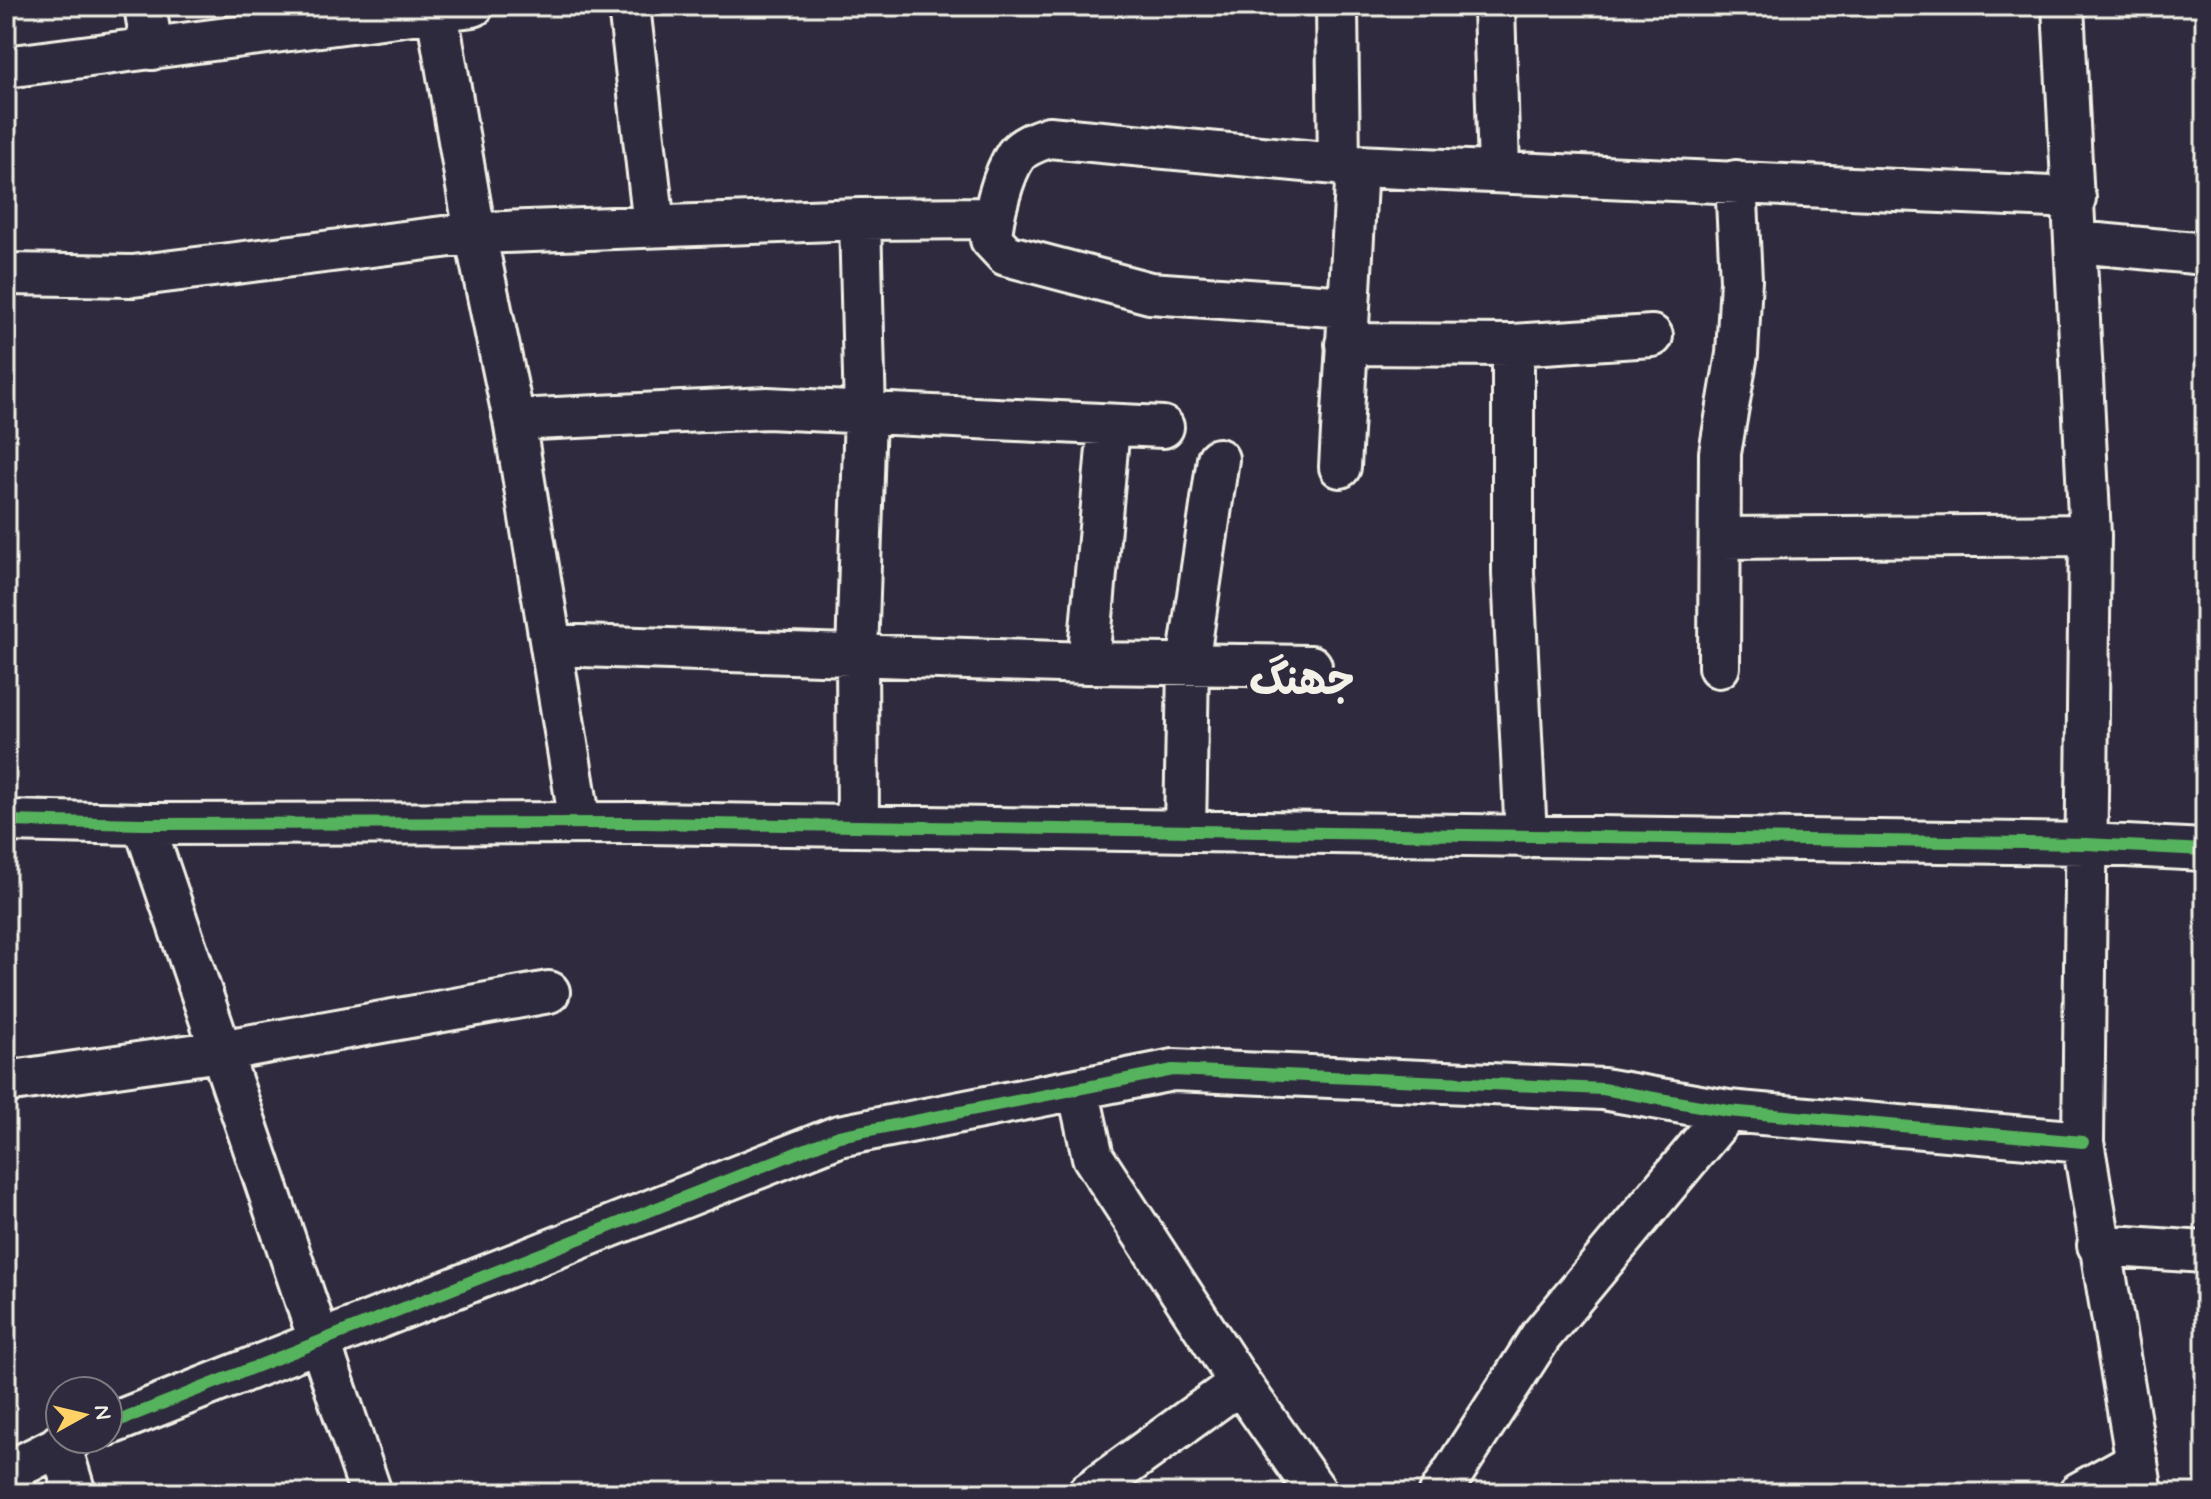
<svg xmlns="http://www.w3.org/2000/svg" width="2211" height="1499" font-family="Mynerve,'Playpen Sans Arabic',sans-serif">
	<rect width="100%" height="100%" fill="#2f2a3d"/>
	<filter id="ink" filterUnits="userSpaceOnUse"><feTurbulence type="fractalNoise" baseFrequency=".0125" numOctaves="2"/><feDisplacementMap in="SourceGraphic" scale="16" xChannelSelector="R" yChannelSelector="G"/><feConvolveMatrix kernelMatrix="1 2 1 2 8 2 1 2 1" color-interpolation-filters="sRGB"/></filter>
	<g filter="url(#ink)">
		<g fill="none" stroke-linecap="round" stroke-linejoin="round">
			<g stroke="#f4f1e8" stroke-width="46">
				<path id="street" d="M145,6L152,49
					M436,6L475,233L514,420L580,823
					M629,6L654,226
					M1337,6L1339,165
					M1494,6L1499,170
					M2063,6L2090,535L2083,1142L2142,1493
					M6,67L473,6
					M2077,242L2205,254
					M6,274L133,276L475,233L860,219L992,218
					M1348,307L1150,293L1006,255L991,239C992,217 1003,174 1016,155C1024,145 1038,141 1049,137L1357,166L2075,198
					M1346,344L1513,345L1652,336
					M1513,345V573L1526,837
					M514,420L767,408L1163,427
					M1340,467L1357,166
					M1722,538L2090,535
					M551,645L1088,663L1311,666
					M1088,663L1109,426
					M1719,667L1720,453L1737,354L1741,280L1736,181
					M6,821L144,824L644,823L2086,844L2205,850
					M144,824L371,1493
					M858,826L857,654L865,415L860,219
					M1185,831L1188,664L1218,459
					M6,1082L220,1051L549,992
					M1078,1089L1093,1157L1240,1383
					M2098,1245L2205,1252
					M108,1425L839,1136L1173,1070L1603,1089L1728,1111L2083,1142
					M60,1444L75,1493
					M6,1473L73,1439
					M1088,1493L1240,1383L1317,1493
					M1440,1493L1541,1336L1728,1111
					M2079,1493L2137,1461"/>
			</g>
			<use href="#street" stroke="#2f2a3d" stroke-width="40"/>
			<g stroke="#2f2a3d" stroke-width="17">
				<path id="cycleway" d="M6,821L144,824L644,823L2086,844L2205,850
					M108,1425L839,1136L1173,1070L1603,1089L1728,1111L2083,1142"/>
			</g>
			<use href="#cycleway" stroke="#56b35d" stroke-width="12"/>
		</g>
	</g>
	<g text-anchor="middle" stroke-width="7" stroke-linejoin="round" paint-order="stroke">
		<g font-size="42" font-weight="bold" fill="#f4f1e8" stroke="#2f2a3d">
			<text x="1302" y="694">جھنگ</text>
		</g>
	</g>
	<rect width="2211" height="1499" fill="none" stroke="#2f2a3d" stroke-width="32"/>
	<rect x="16" y="16" width="2179" height="1467" fill="none" stroke="#f4f1e8" stroke-width="3" filter="url(#ink)"/>
	<g transform="translate(84 1415) rotate(82)"><circle r="38" fill="#2f2a3d" stroke="#7e7a81" stroke-width="2"/>
	<path d="M0-6L14 30L0 20L-14 30Z" fill="#ffd166"/>
	<text y="-12" font-size="22" font-weight="bold" text-anchor="middle" fill="#f4f1e8">N</text>
	</g>
</svg>
